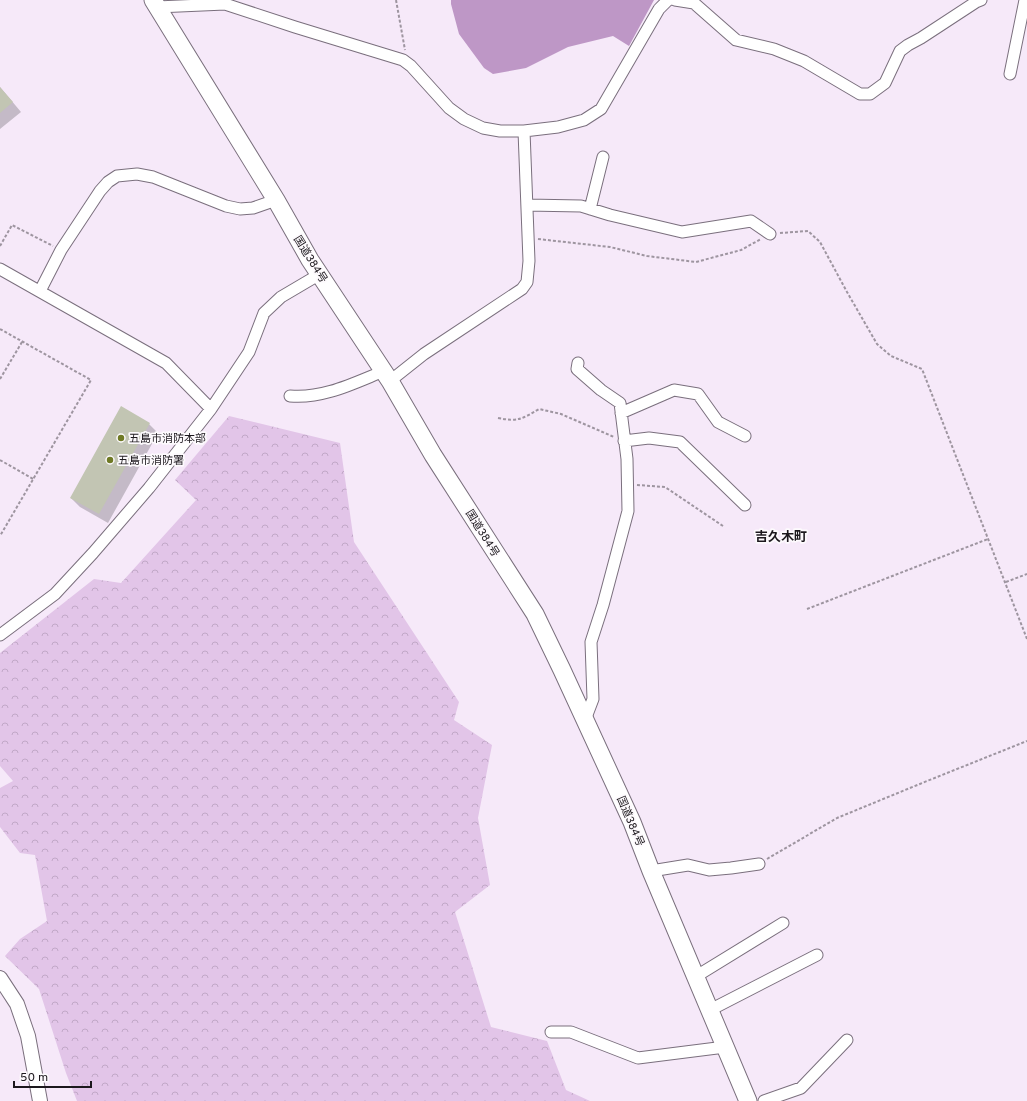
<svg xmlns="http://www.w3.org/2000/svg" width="1027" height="1101" font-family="Overpass,'Noto Sans JP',sans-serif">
	<defs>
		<pattern id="forest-crowns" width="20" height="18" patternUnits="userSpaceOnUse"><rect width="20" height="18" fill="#e2c5e8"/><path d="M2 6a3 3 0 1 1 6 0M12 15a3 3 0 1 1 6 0" fill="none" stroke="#c1a8c7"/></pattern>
	</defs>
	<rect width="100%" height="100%" fill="#f6e9f9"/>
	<path fill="url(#forest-crowns)" d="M229,416L340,443L354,542L459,702L454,720L492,745L478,818L490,885L455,912L491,1027L547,1041L566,1090L590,1101H77L66,1073L39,989L5,956L20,939L47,921L35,855L20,853L0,827V788L13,781L0,766V653L94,579L121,583L196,500L175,480Z"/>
	<path fill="#be97c6" d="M451,0H654L629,46L613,36L568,47L526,68L493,74L484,68L459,34L451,4Z"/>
	<path fill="#0003" d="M0,87L21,112L0,129Z
		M149,424L158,433L108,523L80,507L71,498Z"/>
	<path fill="#c2c5b3" d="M0,87L13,102L0,113Z
		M121,406L150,423L99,514L70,498Z"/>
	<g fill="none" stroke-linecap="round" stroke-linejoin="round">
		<g stroke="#7a6f7d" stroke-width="13">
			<path id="minor" d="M675,0L694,3L736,40L774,49L804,61L860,94H870L885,83L900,51L908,45L921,38L976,2L981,0
				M157,7L225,4L295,27L403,60L411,66L449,108L464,119L483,128L500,131H524L558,127L584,120L601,109L659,9L668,0
				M1010,74L1025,0
				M527,205L581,206L610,215L682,232L751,221L770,234
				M590,209L603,157
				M0,269L166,363L211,409
				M40,291L61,250L100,191L108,182L117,176L137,174L153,177L226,206L240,209L253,208L276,200
				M578,363L577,369L601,390L620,403L627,459L628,511L603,605L591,642L593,699L585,720
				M390,381L424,354L522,289L527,282L529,261L524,131
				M290,396C323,399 354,383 384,371
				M621,413L674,390L698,394L718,422L745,436
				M624,441L649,438L680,442L745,505
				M0,635L55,594L93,553L149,488L211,409L249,352L264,313L281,297L320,274
				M651,871L688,865L709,870L731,868L759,864
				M695,977L783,923
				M710,1010L817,955
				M551,1032H571L638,1058L725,1047
				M764,1101L801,1088L847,1040"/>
		</g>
		<g stroke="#7a6f7d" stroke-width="16">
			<path id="major" d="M0,978L17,1004L28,1036L40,1101"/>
		</g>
		<g stroke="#7a6f7d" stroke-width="19">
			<path id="highway" d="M153,0L276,200L310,260L390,381L433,455L535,614L562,670L632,822L651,871L748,1101"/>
		</g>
		<path stroke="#9e95a0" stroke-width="2" stroke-dasharray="3 2" stroke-linecap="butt" d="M396,0L405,50
			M780,233L808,231L820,242L847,292L877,344L891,356L922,369L1027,639
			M538,239L610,247L647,256L696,262L741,250L761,239
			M0,246L12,225L53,246
			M0,329L91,380L0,536
			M0,379L22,342
			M498,418C518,422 522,419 539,409L561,414L614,437
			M0,460L33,479
			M637,485L665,487L723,526
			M1006,582L1027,574
			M807,609L988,539
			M767,859L837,818L927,781L1027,741"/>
		<use href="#minor" stroke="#fff" stroke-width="11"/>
		<use href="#major" stroke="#fff" stroke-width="14"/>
		<use href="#highway" stroke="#fff" stroke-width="17"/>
	</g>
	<g fill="#6f7a25" stroke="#fdfafd" stroke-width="1.5">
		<circle cx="121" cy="438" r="4"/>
		<circle cx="110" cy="460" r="4"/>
	</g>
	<g text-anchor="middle" stroke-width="3.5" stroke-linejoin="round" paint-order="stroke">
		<g font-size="11" fill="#1c181d" stroke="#fdfafd">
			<text transform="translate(311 259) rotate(58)" y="4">国道384号</text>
			<text transform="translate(483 533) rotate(58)" y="4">国道384号</text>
			<text transform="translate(631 821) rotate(67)" y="4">国道384号</text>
		</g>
		<g font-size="11" fill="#1c181d" stroke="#fdfafd" text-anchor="start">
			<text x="129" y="442">五島市消防本部</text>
			<text x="118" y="464">五島市消防署</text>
		</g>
		<g font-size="13" font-weight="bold" fill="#1c181d" stroke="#fdfafd">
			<text x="781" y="541">吉久木町</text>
		</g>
	</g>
	<path d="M14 1081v6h77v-6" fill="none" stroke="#1c181d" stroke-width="2"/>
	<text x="20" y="1081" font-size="12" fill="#1c181d" stroke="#fdfafd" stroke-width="3" paint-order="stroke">50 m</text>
</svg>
